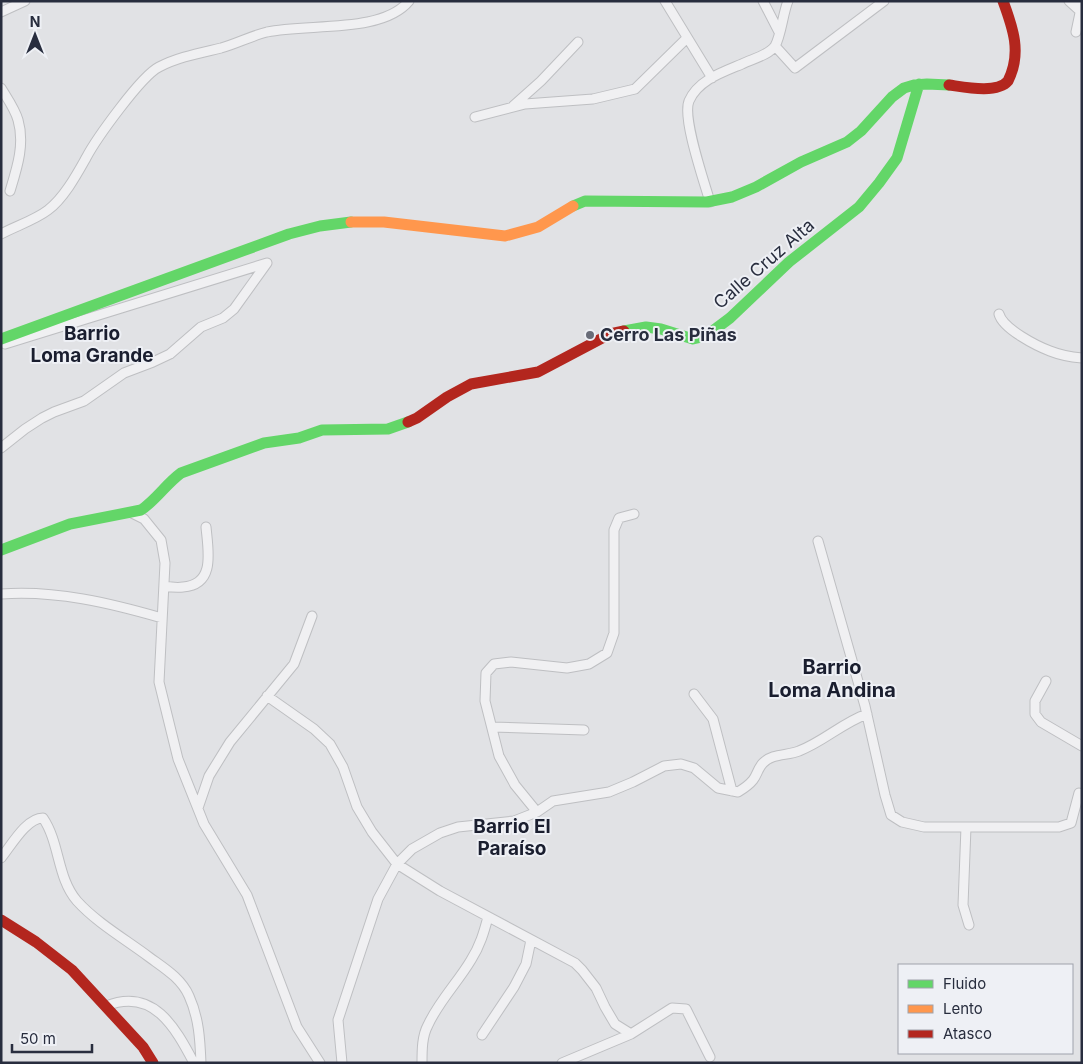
<svg xmlns="http://www.w3.org/2000/svg" width="1083" height="1064" font-family="Inter,sans-serif">
	<rect width="100%" height="100%" fill="#e1e2e5"/>
	<g fill="none" stroke-linecap="round" stroke-linejoin="round">
		<g stroke="#bebfc2" stroke-width="11">
			<path id="street" d="M665,1L712,78
				M763,1L779,32
				M1069,1L1080,11
				M1,12L25,1
				M1076,32L1080,13L1079,1
				M775,46L795,68L884,1
				M1,88C7,98 15,109 18,120C25,144 17,168 10,191
				M513,106L541,81L578,42
				M475,117L525,104L593,99L635,89L687,38
				M710,202C704,181 682,118 689,101C698,80 723,72 742,64C752,59 769,55 775,46C781,36 783,13 788,1
				M1,234C16,226 35,220 48,210C64,198 77,174 86,158C96,139 141,76 159,67C178,57 200,53 221,48C236,44 251,36 267,32C307,23 382,34 409,1
				M999,314C1003,329 1037,346 1050,351C1060,355 1071,357 1082,358
				M1,448L25,429L42,418L54,412L84,401L124,373L153,362L170,354L201,327L223,318L234,309L267,263L5,344
				M132,513L144,519L161,540L165,563L159,682L178,759L204,824L247,895L297,1027L320,1063
				M818,541L865,706L885,795L891,815L902,822L924,827H1059L1071,823L1079,793L1082,794
				M164,586C170,587 177,588 183,587C216,585 208,550 206,527
				M1,594C56,590 110,603 162,618
				M1046,681L1035,701V714L1041,722L1082,746
				M694,694L713,719L732,791
				M267,696L314,729L330,744L343,767L357,807L372,832L397,864L440,891L575,963L582,970L596,988L605,1007L615,1024L631,1034
				M492,727L584,730
				M198,808L209,776L230,742L294,664L312,616
				M537,812L515,785L499,756L485,701L486,673L494,664L511,662L567,668L589,664L607,653L614,633V530L619,518L634,514
				M966,827L963,905L969,925
				M1,858C11,846 26,818 43,818C60,843 57,878 77,901C97,923 125,939 149,957C164,968 181,978 189,996C199,1018 200,1040 201,1063
				M106,1006C153,987 175,1027 194,1063
				M482,1035L514,987L526,964L531,940
				M342,1063L338,1020L378,899L397,864L412,849L440,833L458,827L514,821L537,812L553,801L609,792L633,782L664,766L681,764L694,768L718,788L738,792C743,789 749,785 753,780C757,775 758,768 763,763C773,753 787,756 799,751C823,742 842,723 867,714
				M422,1063C422,1050 422,1036 428,1025C439,1001 458,982 471,960C480,946 484,932 488,917
				M562,1063L631,1034L672,1008L686,1009L710,1057"/>
		</g>
		<use href="#street" stroke="#f0f0f2" stroke-width="9"/>
		<path stroke="#63d668" stroke-width="11" d="M573,206L585,201L707,202L732,197L756,187L801,162L847,142L861,131L892,97L904,88L914,85L927,84L949,85
			M624,331L646,327L661,329L693,339L706,336L730,318L789,262L859,207L879,183L897,158L919,84
			M1,339L289,234L320,226L351,222
			M1,550L70,524L141,510C156,500 166,484 181,473L264,443L299,438L322,430L388,429L408,422"/>
		<path stroke="#ff974d" stroke-width="11" d="M351,222H384L505,236L538,227L573,206"/>
		<path stroke="#b3261e" stroke-width="11" d="M949,85C964,87 997,94 1008,81C1022,53 1013,28 1003,1
			M408,422L417,418L447,397L471,384L538,372L610,334L624,331
			M1,920L36,942L72,970L143,1047L153,1063"/>
	</g>
	<circle fill="#696c78" stroke="#eef0f5" stroke-width="2" cx="590" cy="335" r="5"/>
	<g text-anchor="middle" stroke-width="4" stroke-linejoin="round" paint-order="stroke">
		<g font-size="18" fill="#282d3e" stroke="#eef0f5">
			<text transform="translate(764 264) rotate(-41)" y="6">Calle Cruz Alta</text>
		</g>
		<g font-size="18" font-weight="bold" fill="#282d3e" stroke="#eef0f5" text-anchor="start">
			<text x="600" y="341">Cerro Las Piñas</text>
		</g>
		<g font-size="19" font-weight="bold" fill="#1a1e2f" stroke="#eef0f5">
			<text x="92" y="340">Barrio<tspan x="92" dy="22">Loma Grande</tspan></text>
			<text x="512" y="833">Barrio El<tspan x="512" dy="22">Paraíso</tspan></text>
		</g>
		<g font-size="20" font-weight="bold" fill="#1a1e2f" stroke="#eef0f5">
			<text x="832" y="674">Barrio<tspan x="832" dy="23">Loma Andina</tspan></text>
		</g>
	</g>
	<rect width="1083" height="1064" fill="none" stroke="#282d3e" stroke-width="5"/>
	<rect x="898" y="964" width="175" height="90" fill="#eef0f5" stroke="#9fa2ac"/>
	<rect x="908" y="980" width="25" height="8" fill="#63d668" stroke="#9fa2ac"/>
	<text x="943" y="989" font-size="15" fill="#282d3e">Fluido</text>
	<rect x="908" y="1005" width="25" height="8" fill="#ff974d" stroke="#9fa2ac"/>
	<text x="943" y="1014" font-size="15" fill="#282d3e">Lento</text>
	<rect x="908" y="1030" width="25" height="8" fill="#b3261e" stroke="#9fa2ac"/>
	<text x="943" y="1039" font-size="15" fill="#282d3e">Atasco</text>
	<g transform="translate(35 35)" stroke="#eef0f5" stroke-width="4" paint-order="stroke">
	<path d="M0-4L9 19L0 12L-9 19Z" fill="#282d3e"/>
	<text y="-8" font-size="14" font-weight="bold" text-anchor="middle" fill="#282d3e">N</text>
	</g>
	<path d="M12 1044v8h80v-8" fill="none" stroke="#282d3e" stroke-width="2.5"/>
	<text x="20" y="1044" font-size="15" fill="#282d3e" stroke="#eef0f5" stroke-width="4" paint-order="stroke">50 m</text>
</svg>
